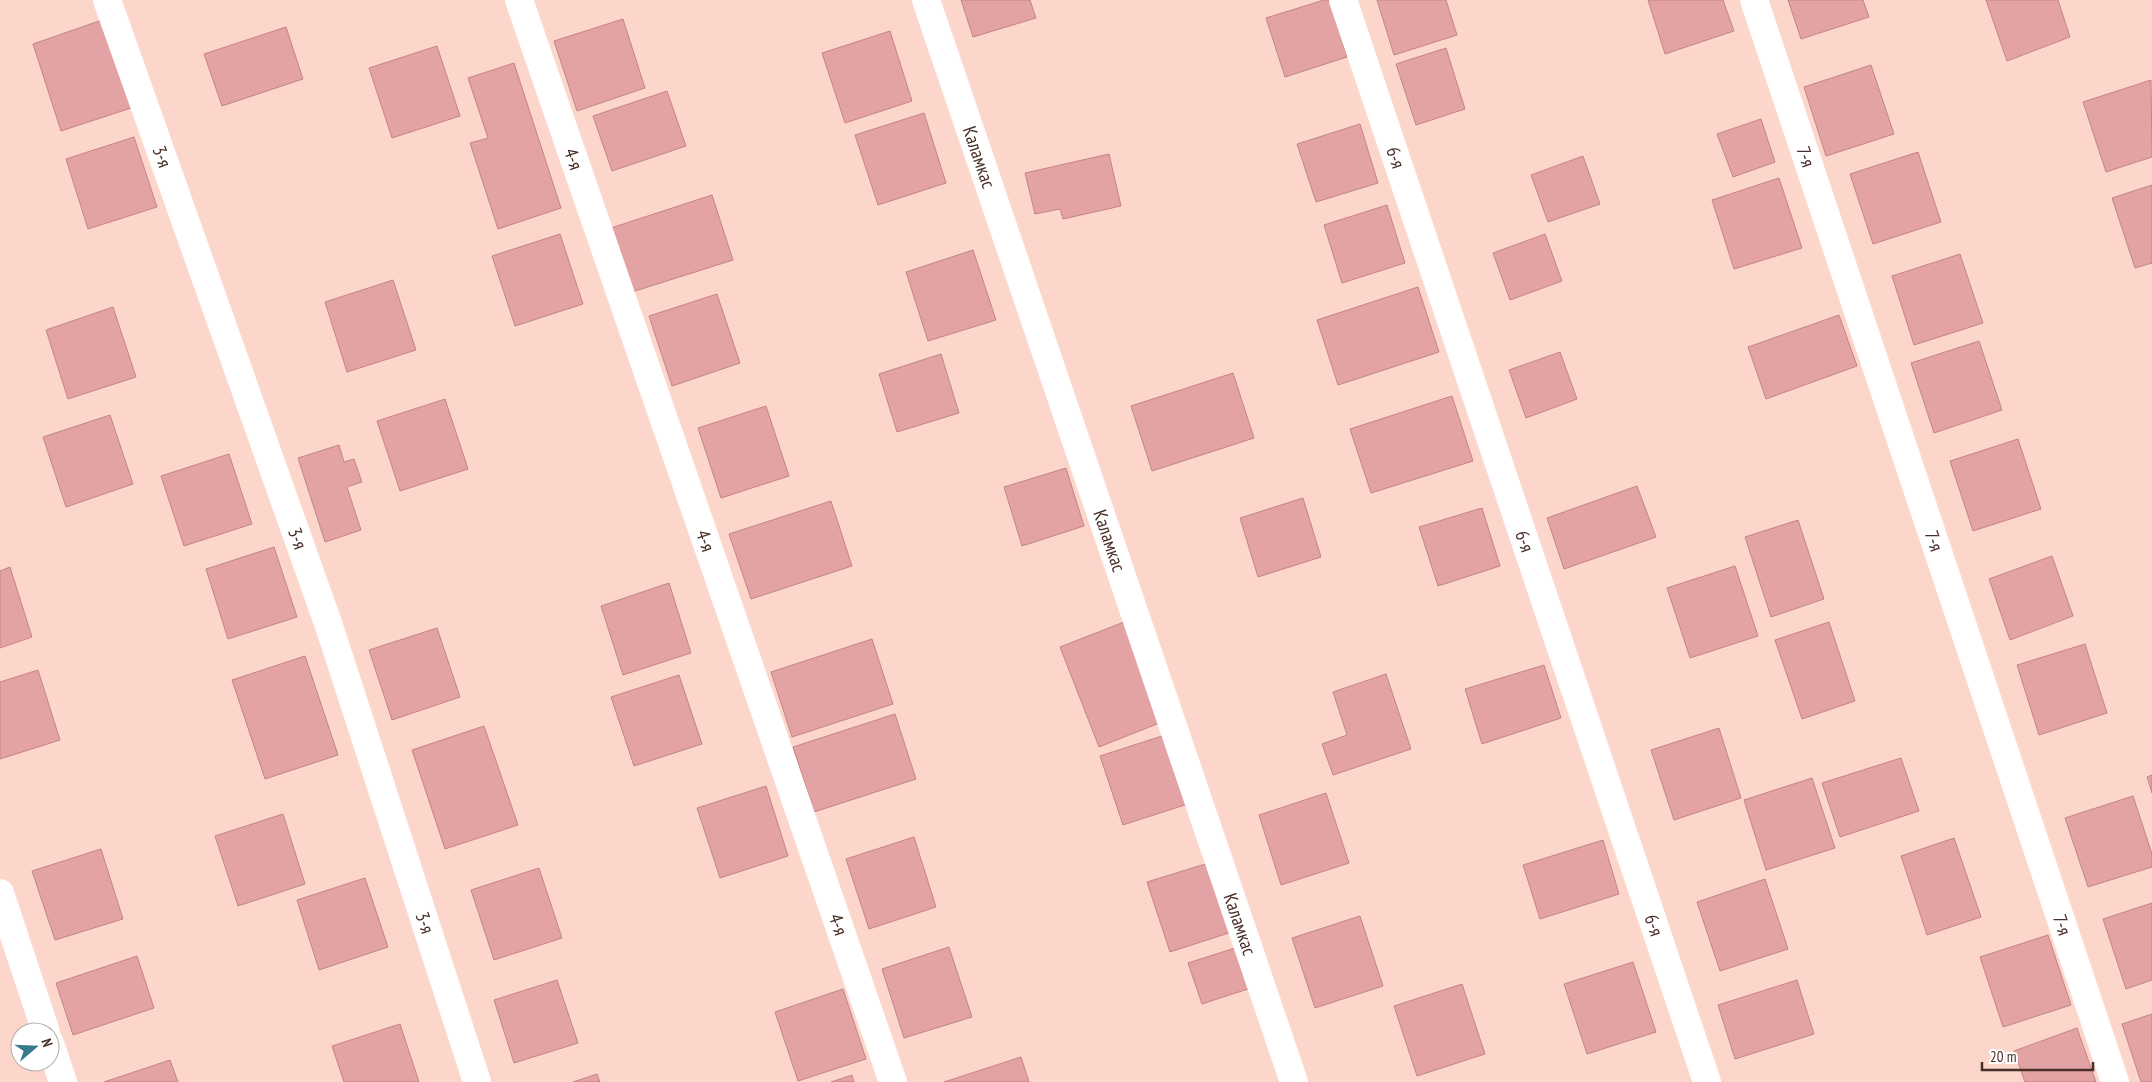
<svg xmlns="http://www.w3.org/2000/svg" width="2152" height="1082" font-family="'PT Sans Narrow',sans-serif">
	<rect width="100%" height="100%" fill="#fdd6cb"/>
	<path fill="#e3a2a4" stroke="#c38486" d="M961,0H1030L1036,18L973,37Z
		M1324,0H1330L1347,57L1285,77L1266,18Z
		M1377,0H1446L1457,35L1394,55Z
		M1648,0H1723L1734,31L1665,54Z
		M1788,0H1863L1869,17L1801,39Z
		M1986,0H2058L2070,37L2007,61Z
		M623,19L645,88L577,111L554,41Z
		M102,20L131,108L61,131L33,44Z
		M286,27L303,79L222,106L204,54Z
		M890,31L912,101L845,123L822,53Z
		M437,46L460,116L392,138L369,68Z
		M1446,48L1465,109L1416,125L1396,64Z
		M514,63L561,208L498,229L470,143L488,138L468,78Z
		M1871,65L1894,134L1826,156L1804,87Z
		M2151,80L2152,157L2106,172L2083,102Z
		M667,91L686,146L612,171L593,116Z
		M924,113L946,183L878,205L855,135Z
		M1761,119L1775,162L1733,177L1717,134Z
		M1360,124L1378,183L1316,202L1297,144Z
		M134,137L157,207L88,229L66,159Z
		M1918,152L1941,222L1873,244L1850,174Z
		M1109,154L1121,206L1063,219L1060,209L1035,214L1025,173Z
		M1583,156L1600,204L1548,222L1531,175Z
		M1779,178L1802,248L1734,269L1712,200Z
		M2152,185V263L2135,268L2112,198Z
		M712,195L733,260L632,292L611,228Z
		M1387,205L1405,263L1342,283L1324,225Z
		M560,234L583,304L515,326L492,256Z
		M1545,234L1562,281L1510,300L1493,253Z
		M973,250L996,320L928,341L906,272Z
		M1960,254L1983,323L1914,345L1892,276Z
		M393,280L416,350L347,372L325,302Z
		M1418,287L1439,352L1338,385L1317,320Z
		M717,294L740,363L672,386L649,316Z
		M113,307L136,377L68,399L46,330Z
		M1839,315L1857,366L1766,399L1748,347Z
		M1979,341L2002,410L1934,433L1911,363Z
		M1560,352L1577,399L1526,418L1509,370Z
		M941,354L959,413L897,432L879,374Z
		M1233,373L1254,438L1152,471L1131,406Z
		M1452,396L1473,461L1371,493L1350,429Z
		M445,399L468,469L400,491L377,421Z
		M766,406L789,476L721,498L698,428Z
		M110,415L133,484L66,507L43,437Z
		M2018,439L2041,509L1973,531L1950,461Z
		M339,445L344,462L354,459L362,482L347,487L361,530L325,542L298,458Z
		M229,454L252,524L184,546L161,476Z
		M1066,468L1084,526L1022,546L1004,487Z
		M1637,486L1656,537L1564,569L1547,518Z
		M1303,498L1321,557L1258,577L1240,518Z
		M831,501L852,566L751,599L729,534Z
		M1482,508L1500,566L1438,586L1419,527Z
		M1798,520L1824,599L1771,617L1745,537Z
		M274,547L297,617L228,639L206,569Z
		M2052,556L2073,616L2010,640L1989,579Z
		M1735,566L1758,636L1690,658L1667,588Z
		M10,567L32,637L0,648V571Z
		M669,583L691,653L623,675L601,606Z
		M1124,622L1162,722L1099,747L1060,647Z
		M1829,622L1855,701L1802,719L1775,640Z
		M437,628L460,697L392,720L369,650Z
		M872,639L893,704L792,737L771,672Z
		M2085,644L2107,713L2039,735L2017,665Z
		M305,656L338,755L265,779L232,680Z
		M1544,665L1561,718L1482,744L1465,689Z
		M38,670L60,740L0,759V682Z
		M1386,674L1411,749L1333,775L1322,744L1347,735L1333,692Z
		M679,675L702,744L634,766L611,697Z
		M895,714L916,779L814,812L793,747Z
		M484,726L518,825L445,849L412,750Z
		M1719,728L1741,798L1674,820L1651,750Z
		M1168,734L1191,803L1123,825L1100,756Z
		M1901,758L1919,811L1840,837L1822,783Z
		M2152,775V793L2147,777Z
		M1812,778L1835,848L1766,870L1744,800Z
		M766,786L788,856L720,878L697,808Z
		M1326,793L1349,863L1281,885L1259,815Z
		M2133,796L2152,854V867L2088,887L2065,818Z
		M283,814L305,884L238,906L215,836Z
		M914,837L936,907L869,929L846,859Z
		M1954,838L1981,917L1927,935L1901,856Z
		M1603,840L1619,894L1540,919L1523,865Z
		M101,849L123,919L55,940L32,871Z
		M1215,861L1238,930L1170,952L1147,882Z
		M539,868L562,938L494,960L471,890Z
		M365,878L388,947L319,970L297,900Z
		M1765,879L1788,949L1720,971L1697,902Z
		M2152,903V980L2126,989L2103,919Z
		M1360,916L1383,986L1315,1008L1292,938Z
		M2048,935L2071,1005L2003,1027L1980,957Z
		M949,947L972,1017L904,1038L882,969Z
		M1238,947L1251,988L1202,1004L1188,963Z
		M137,956L154,1008L73,1035L56,983Z
		M1633,962L1656,1032L1587,1054L1564,984Z
		M557,980L578,1043L514,1063L494,1000Z
		M1797,980L1814,1034L1735,1059L1718,1005Z
		M1462,984L1485,1054L1417,1076L1394,1006Z
		M843,989L866,1059L798,1081L775,1012Z
		M2152,1014V1082H2141L2122,1024Z
		M400,1024L419,1082H344L332,1046Z
		M2077,1028L2096,1082H2025L2014,1051Z
		M1021,1057L1029,1082H944Z
		M170,1060L178,1082H104Z
		M597,1074L600,1082H573Z
		M852,1075L854,1082H831Z"/>
	<g fill="none" stroke-linecap="round" stroke-linejoin="round">
		<g stroke="#fff" stroke-width="28">
			<path id="s1" d="M107,0L329,626L477,1082"/>
			<path id="s2" d="M519,0L893,1082"/>
			<path id="s3" d="M926,0L1294,1082"/>
			<path id="s4" d="M1343,0L1707,1082"/>
			<path id="s5" d="M1754,0L2115,1082"/>
			<path d="M0,893L46,1032"/>
			<path d="M50,1043L63,1082"/>
		</g>
	</g>
	<g text-anchor="middle" stroke-width="4" stroke-linejoin="round" paint-order="stroke">
		<g font-size="19" fill="#482f28" stroke="#fff">
			<text dy="7" stroke="none"><textPath href="#s1" startOffset="166">3-я</textPath></text>
			<text dy="7" stroke="none"><textPath href="#s4" startOffset="166">6-я</textPath></text>
			<text dy="7" stroke="none"><textPath href="#s5" startOffset="165">7-я</textPath></text>
			<text dy="7" stroke="none"><textPath href="#s2" startOffset="168">4-я</textPath></text>
			<text dy="7" stroke="none"><textPath href="#s3" startOffset="166">Каламкас</textPath></text>
			<text dy="7" stroke="none"><textPath href="#s1" startOffset="571">3-я</textPath></text>
			<text dy="7" stroke="none"><textPath href="#s2" startOffset="572">4-я</textPath></text>
			<text dy="7" stroke="none"><textPath href="#s3" startOffset="571">Каламкас</textPath></text>
			<text dy="7" stroke="none"><textPath href="#s4" startOffset="571">6-я</textPath></text>
			<text dy="7" stroke="none"><textPath href="#s5" startOffset="570">7-я</textPath></text>
			<text dy="7" stroke="none"><textPath href="#s1" startOffset="976">3-я</textPath></text>
			<text dy="7" stroke="none"><textPath href="#s2" startOffset="978">4-я</textPath></text>
			<text dy="7" stroke="none"><textPath href="#s3" startOffset="976">Каламкас</textPath></text>
			<text dy="7" stroke="none"><textPath href="#s4" startOffset="976">6-я</textPath></text>
			<text dy="7" stroke="none"><textPath href="#s5" startOffset="975">7-я</textPath></text>
		</g>
	</g>
	<g transform="translate(35 1047) rotate(71)"><circle r="24" fill="#ffffff" stroke="#b6aca9"/>
	<path d="M0-4L9 19L0 12L-9 19Z" fill="#377a8b"/>
	<text y="-8" font-size="14" font-weight="bold" text-anchor="middle" fill="#482f28">N</text>
	</g>
	<path d="M1982 1062v8h111v-8" fill="none" stroke="#482f28" stroke-width="2.5"/>
	<text x="1990" y="1062" font-size="15" fill="#482f28" stroke="#ffffff" stroke-width="4" paint-order="stroke">20 m</text>
</svg>
